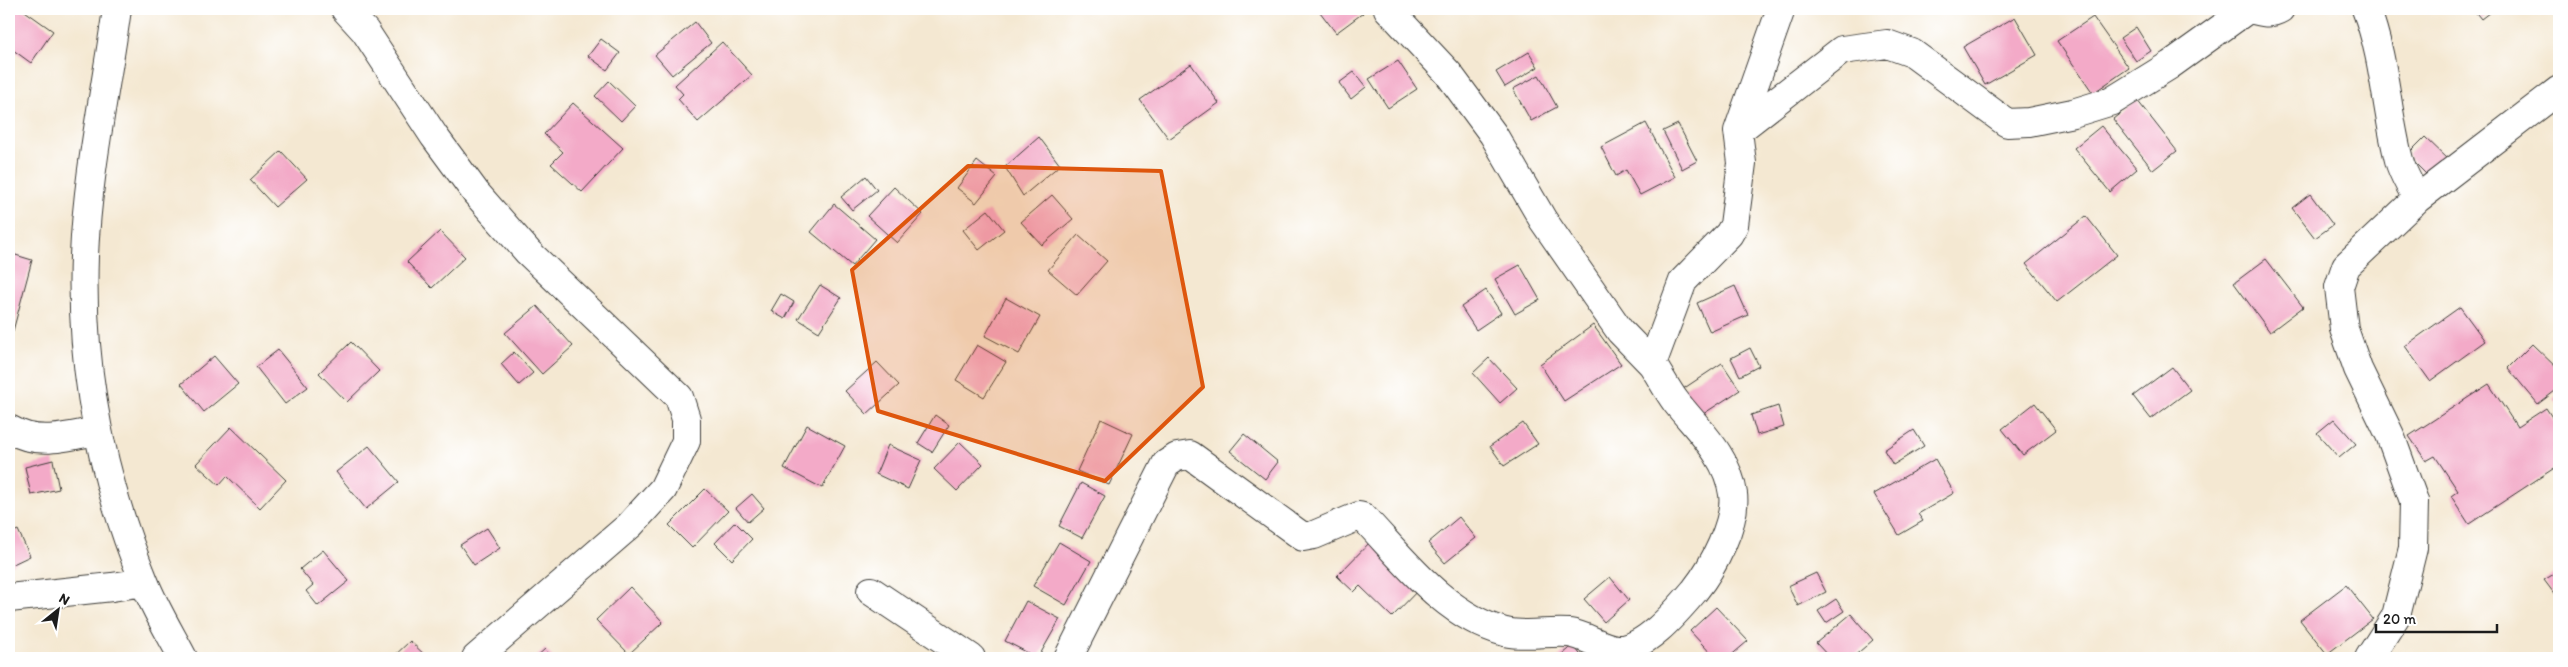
<svg xmlns="http://www.w3.org/2000/svg" width="2568" height="667" font-family="Itim,sans-serif">
	<rect width="100%" height="100%" fill="#fff"/>
	<filter id="ink" filterUnits="userSpaceOnUse"><feTurbulence type="fractalNoise" baseFrequency=".02" numOctaves="2"/><feDisplacementMap in="SourceGraphic" scale="10" xChannelSelector="R" yChannelSelector="G"/><feConvolveMatrix kernelMatrix="1 2 1 2 8 2 1 2 1" color-interpolation-filters="sRGB"/></filter>
	<filter id="wash" filterUnits="userSpaceOnUse"><feTurbulence type="fractalNoise" baseFrequency=".0096" numOctaves="4" result="noise"/><feDisplacementMap in="SourceGraphic" scale="20" xChannelSelector="R" yChannelSelector="G"/><feGaussianBlur stdDeviation="1.12" result="paint"/><feColorMatrix in="noise" values="0 0 0 0 0 0 0 0 0 0 0 0 0 0 0 0 0 1.4 0 .05"/><feComposite in="paint" operator="in"/></filter>
	<g filter="url(#wash)">
		<rect width="100%" height="100%" fill="#f4e8d2"/>
		<g id="blocks">
			<path fill="#f3aac8" d="M9,9H22L53,31L31,63L9,47Z
				M1324,9H1360L1363,13L1336,33L1320,12Z
				M2473,9H2494L2481,19Z
				M2015,17L2037,55L1985,85L1963,47Z
				M2093,17L2129,68L2093,93L2057,41Z
				M695,22L711,43L672,75L655,55Z
				M2136,27L2151,51L2136,61L2120,38Z
				M601,39L620,53L607,70L588,56Z
				M722,42L752,75L698,122L678,99L683,94L675,85Z
				M1529,52L1538,67L1505,87L1496,72Z
				M1398,61L1417,89L1388,108L1369,79Z
				M1191,64L1219,103L1169,139L1140,100Z
				M1354,72L1366,87L1351,99L1339,83Z
				M1539,75L1557,107L1531,121L1513,89Z
				M609,81L635,106L621,121L595,96Z
				M2137,100L2177,151L2153,170L2113,119Z
				M573,103L623,148L582,192L551,164L563,152L544,134Z
				M1646,123L1675,177L1640,195L1626,170L1616,176L1601,147Z
				M1678,124L1697,161L1682,169L1663,131Z
				M2101,126L2137,169L2110,192L2074,148Z
				M1039,137L1060,165L1023,196L1005,167Z
				M2425,137L2449,160L2430,178L2407,155Z
				M281,151L307,179L275,207L250,180Z
				M977,161L997,177L976,203L957,188Z
				M866,176L877,190L852,210L841,197Z
				M894,187L923,214L897,243L867,216Z
				M2310,194L2333,225L2315,238L2292,208Z
				M1052,195L1073,219L1042,245L1021,222Z
				M834,204L875,239L852,266L811,232Z
				M988,210L1004,230L979,250L963,230Z
				M2086,216L2117,255L2057,302L2026,264Z
				M440,231L465,257L432,288L407,262Z
				M1078,235L1107,261L1077,295L1048,270Z
				M9,253L32,260L13,331L9,330Z
				M2266,259L2303,307L2270,332L2234,283Z
				M1520,265L1540,300L1515,314L1495,279Z
				M820,285L841,298L819,332L798,319Z
				M1735,286L1748,315L1710,332L1697,303Z
				M1486,290L1501,313L1476,330L1461,307Z
				M781,294L794,302L785,319L771,311Z
				M1006,298L1040,317L1019,354L985,336Z
				M537,306L573,346L542,374L505,333Z
				M2460,307L2485,341L2430,381L2405,346Z
				M1593,325L1621,364L1564,401L1540,364Z
				M351,342L379,371L347,402L319,373Z
				M2532,344L2559,370V388L2538,404L2508,368Z
				M977,345L1006,362L984,397L956,380Z
				M1750,348L1759,366L1740,376L1731,358Z
				M278,350L308,387L285,404L256,367Z
				M514,352L533,373L519,385L501,364Z
				M214,356L238,384L204,412L181,384Z
				M1489,358L1517,388L1500,403L1473,373Z
				M877,362L899,385L867,414L845,391Z
				M1722,363L1740,390L1697,418L1680,391Z
				M2172,367L2190,390L2151,419L2133,396Z
				M2489,384L2517,427L2546,408L2559,428V465L2469,524L2451,496L2458,491L2435,456L2426,461L2409,436Z
				M2559,395V406L2554,399Z
				M2035,403L2056,430L2023,455L2002,429Z
				M1778,406L1784,427L1757,435L1751,415Z
				M935,415L949,425L932,452L918,443Z
				M1101,419L1133,434L1109,485L1077,471Z
				M2334,419L2356,444L2339,458L2317,433Z
				M1523,423L1538,444L1504,466L1490,446Z
				M807,425L845,446L822,488L784,468Z
				M231,427L286,480L260,508L227,476L219,485L196,464Z
				M1914,430L1924,446L1893,465L1884,450Z
				M1244,434L1278,462L1265,479L1230,451Z
				M960,442L983,464L957,491L934,469Z
				M888,445L921,460L908,489L876,474Z
				M369,446L399,482L366,509L336,472Z
				M1935,459L1954,493L1918,514L1923,521L1899,535L1874,494Z
				M53,460L59,489L31,495L25,467Z
				M1081,483L1105,496L1082,538L1059,526Z
				M705,489L728,511L692,548L669,525Z
				M752,494L764,508L748,522L736,508Z
				M1459,517L1476,538L1445,563L1428,543Z
				M735,522L752,539L732,560L715,543Z
				M487,528L500,548L474,565L460,545Z
				M18,530L30,556L9,566V534Z
				M1375,537L1424,584L1392,617L1360,586L1354,592L1337,576Z
				M1059,542L1091,561L1066,605L1033,586Z
				M323,550L349,581L318,606L306,591L313,585L300,569Z
				M2559,571V594L2556,596L2544,580Z
				M1816,573L1826,592L1798,606L1788,586Z
				M1610,577L1629,600L1604,622L1584,599Z
				M2346,585L2373,619L2327,654L2300,620Z
				M630,587L663,622L629,654L596,620Z
				M1836,599L1844,611L1826,623L1818,611Z
				M1026,601L1060,619L1038,658L1005,641Z
				M1716,607L1748,641L1728,658H1715L1690,631Z
				M1851,614L1873,640L1852,658H1830L1816,643Z
				M410,641L428,658H392Z
				M1573,645L1583,658H1557Z
				M545,649L553,658H535Z"/>
		</g>
	</g>
	<g filter="url(#ink)">
		<use href="#blocks" fill-opacity="0" stroke="#3c3b37" stroke-width="1"/>
		<g fill="none" stroke-linecap="round" stroke-linejoin="round">
			<g stroke="#3c3b37" stroke-width="30">
				<path id="minor" d="M117,9C106,88 87,176 84,256C80,368 101,477 144,581C154,607 170,633 183,658
					M345,9L365,31L434,136L476,193L528,252L679,397L686,419V441L663,489L630,525L476,658
					M1388,9L1448,73L1493,134L1543,220L1620,331L1652,364
					M2251,9C2261,12 2270,15 2280,9
					M2366,9C2385,58 2386,110 2399,160C2402,173 2411,186 2417,199
					M1738,131L1842,50L1887,44L1912,53L2007,123L2029,122L2073,113L2112,101L2170,65L2248,9
					M9,429C38,446 65,437 96,431
					M871,591L971,658
					M9,598L112,587L144,582
					M1068,658L1166,464L1177,457L1190,455L1303,537L1314,535L1359,516L1363,517C1404,560 1445,616 1505,632C1527,637 1548,631 1569,633C1585,635 1600,647 1616,649C1644,651 1678,610 1695,590C1712,569 1737,522 1733,494C1728,456 1698,430 1676,402C1667,390 1660,376 1652,364L1683,281L1729,234L1734,225L1742,163L1738,131L1781,9
					M2369,658L2396,616L2413,548L2414,501L2390,435L2358,369L2344,329L2339,287L2346,266L2417,199L2559,90"/>
			</g>
			<use href="#minor" stroke="#fff" stroke-width="28"/>
		</g>
	</g>
	<path fill="#de560d" fill-opacity="0.2" stroke="#de560d" stroke-width="4" stroke-linejoin="round" d="M968,166L1161,171L1203,387L1105,481L878,411L852,270Z"/>
	<rect width="2568" height="667" fill="none" stroke="#fff" stroke-width="30"/>
	<g transform="translate(58 610) rotate(30)" stroke="#ffffff" stroke-width="4" paint-order="stroke">
	<path d="M0-4L9 19L0 12L-9 19Z" fill="#1c1c1c"/>
	<text y="-8" font-size="14" font-weight="bold" text-anchor="middle" fill="#1c1c1c">N</text>
	</g>
	<path d="M2376 624v8h121v-8" fill="none" stroke="#1c1c1c" stroke-width="2.5"/>
	<text x="2383" y="624" font-size="15" fill="#1c1c1c" stroke="#ffffff" stroke-width="4" paint-order="stroke">20 m</text>
</svg>
